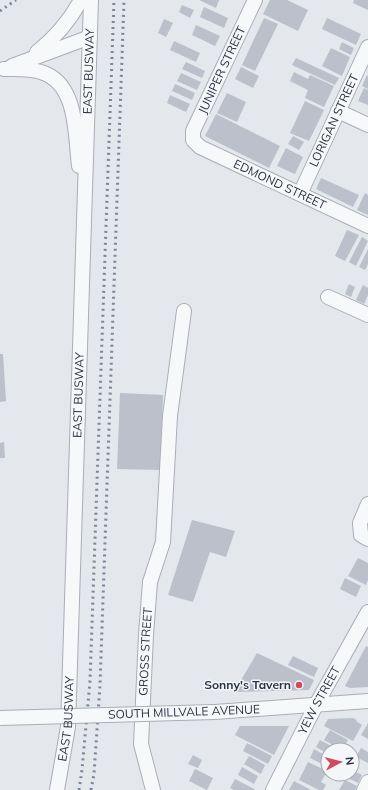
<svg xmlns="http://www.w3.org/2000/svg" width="368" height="790" font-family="Mulish,sans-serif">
	<rect width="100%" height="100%" fill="#e4e7ec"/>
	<path fill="#bbc0ca" d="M199,0H219L216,8Z
		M270,0H287L308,10L298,31L263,14Z
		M354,0H368V10L353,3Z
		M182,5L194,10L190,18L179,12Z
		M204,7L228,18L224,28L200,17Z
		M264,18L278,24L255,71L242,65Z
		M327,18L361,34L356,45L322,29Z
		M164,19L173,23L166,37L158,33Z
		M196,25L220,36L215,46L192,35Z
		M174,41L200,53L196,62L170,50Z
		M342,42L354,48L351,55L339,49Z
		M331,48L350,57L342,76L322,66Z
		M296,58L339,78L335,85L292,65Z
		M186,62L205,71L202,78L182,69Z
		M241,67L259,76L253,88L235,79Z
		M294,72L308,79L310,75L334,86L324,107L305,98L308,90L290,81Z
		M181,73L201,82L197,90L177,81Z
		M367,75L368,76V89L362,86Z
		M175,84L195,93L192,100L172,91Z
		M364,88L368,90V105L358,101Z
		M227,93L246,102L237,122L217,113Z
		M170,95L190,104L186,112L167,103Z
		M305,101L324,110L309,141L290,133Z
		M216,114L280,146L269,168L205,136Z
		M293,136L304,142L299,150L288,144Z
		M286,148L303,157L295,174L277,166Z
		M321,178L359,195L353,207L316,189Z
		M365,193L368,195V215L357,210Z
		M347,230L359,235L345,261L335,256Z
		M362,237L368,241L356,266L349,262Z
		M368,249V264L365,270L359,267Z
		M349,284L355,287L351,297L345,294Z
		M363,285L368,288V295L364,304L356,300Z
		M0,354H3L6,401L0,402Z
		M120,393L163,395L160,470L117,469Z
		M4,442L5,458H0V443Z
		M192,520L235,531L226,557L210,552L193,602L168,595Z
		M358,558L368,563V580L366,585L348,576Z
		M345,578L361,586L356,597L340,589Z
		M366,646L368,647V687L350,688L345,686Z
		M257,653L314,680L309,690L234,692Z
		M293,656L318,668L314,677L288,665Z
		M353,718L357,720L356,721L362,725L353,741L324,726L328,719Z
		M368,723V739L361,735Z
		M240,726H289L274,755L235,735Z
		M330,730L348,740L342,750L324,740Z
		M320,740L339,750H328V754L316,747Z
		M247,743L272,756L268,764L243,751Z
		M361,748L368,752V763L356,757Z
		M314,749L328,757V767L310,758Z
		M193,755L202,760L198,768L188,764Z
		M249,756L265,765L261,774L244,764Z
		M308,762L327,771L321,782L326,785L323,790H319L299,780Z
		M242,767L258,776L254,784L238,775Z
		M195,769L213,778L207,790L189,781Z
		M352,770L362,775L358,783L348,778L350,774H352Z
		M235,779L256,790H234L230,788Z
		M345,780L357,786L355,790H339Z
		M294,781L311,790H289Z"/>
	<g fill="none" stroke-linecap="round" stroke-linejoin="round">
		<g stroke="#a9aeb7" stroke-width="16">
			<g id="minor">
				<path id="s1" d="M255,0L193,131V140L200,147L368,226"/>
				<path d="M37,52C55,38 70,20 81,0"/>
				<path d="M12,66L90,37"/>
				<path d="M4,69C16,69 29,68 41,72C78,83 75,135 79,166"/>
				<path d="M338,111L368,125"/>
				<path id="s2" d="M300,194L368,47"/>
				<path d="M328,297L368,315"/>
				<path d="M368,504L360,523L361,535L368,539"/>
				<path d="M215,712L368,701"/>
				<path id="s3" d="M57,790L68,727L91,0"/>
				<path id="s4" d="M153,790L141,744L146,635L150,582L163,542L170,416L184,311"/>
				<path id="s5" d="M273,790L316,705L368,612"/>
				<path d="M364,790L368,782"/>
			</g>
		</g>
		<use href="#minor" stroke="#f7f8fa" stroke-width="14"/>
		<path stroke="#7d8696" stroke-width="3" stroke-dasharray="2 4" stroke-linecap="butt" d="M0,11L16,0
			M79,790L82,770L90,681L114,0
			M91,790L94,774L100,685L124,0"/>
		<g stroke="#a9aeb7" stroke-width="16" stroke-linecap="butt">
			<path id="minor-bridge" d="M0,718L215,712"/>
		</g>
		<use href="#minor-bridge" stroke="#f7f8fa" stroke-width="14"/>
	</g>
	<circle fill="#d1495b" stroke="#f4f6f9" stroke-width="1.5" cx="299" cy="685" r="4"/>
	<g text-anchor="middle" stroke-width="3" stroke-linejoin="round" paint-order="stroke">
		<g font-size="12" fill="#2b3445" stroke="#f4f6f9">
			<text transform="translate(222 70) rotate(-65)" y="4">JUNIPER STREET</text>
			<text dy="4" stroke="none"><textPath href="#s3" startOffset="720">EAST BUSWAY</textPath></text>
			<text dy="4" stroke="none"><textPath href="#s2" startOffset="81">LORIGAN STREET</textPath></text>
			<text dy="4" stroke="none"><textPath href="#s1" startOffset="252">EDMOND STREET</textPath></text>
			<text dy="4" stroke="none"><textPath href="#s3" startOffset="396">EAST BUSWAY</textPath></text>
			<text dy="4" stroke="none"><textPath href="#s4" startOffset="140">GROSS STREET</textPath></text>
			<text dy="4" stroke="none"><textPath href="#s5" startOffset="101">YEW STREET</textPath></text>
			<text transform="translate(184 712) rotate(-2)" y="4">SOUTH MILLVALE AVENUE</text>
			<text dy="4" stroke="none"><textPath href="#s3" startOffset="72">EAST BUSWAY</textPath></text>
		</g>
		<g font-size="12" font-weight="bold" fill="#2b3445" stroke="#f4f6f9" text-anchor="end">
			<text x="291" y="689">Sonny's Tavern</text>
		</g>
	</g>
	<g transform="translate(340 762) rotate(83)"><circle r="19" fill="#f4f6f9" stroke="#a4a8b1"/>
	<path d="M0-3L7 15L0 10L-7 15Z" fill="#d1495b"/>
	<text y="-6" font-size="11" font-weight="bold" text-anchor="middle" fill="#2b3445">N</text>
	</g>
</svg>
